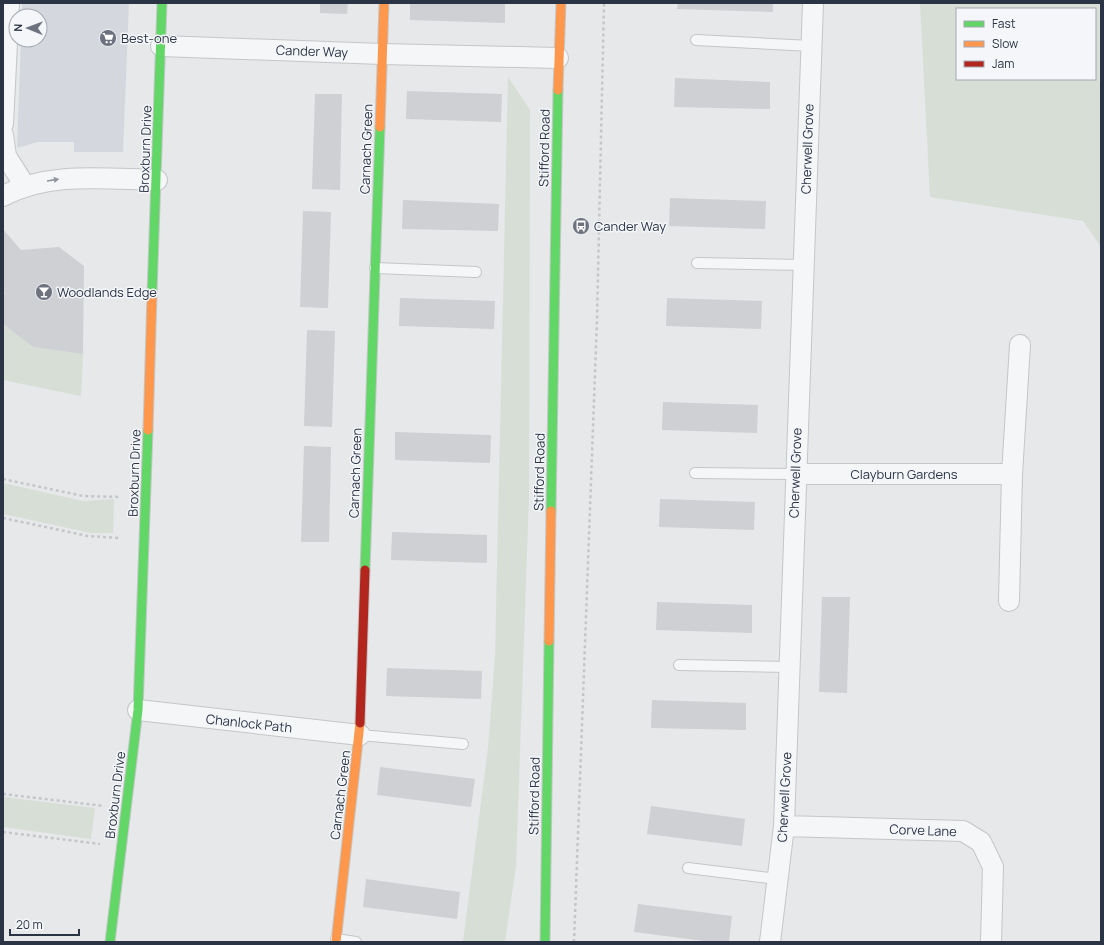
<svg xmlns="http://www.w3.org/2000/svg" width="1104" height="945" font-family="Manrope,sans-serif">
	<rect width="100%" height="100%" fill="#e6e8ea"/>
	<path fill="#d4d7dd" d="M22,3H129L123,152H74V142H38L17,148L21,40H40V16H22Z"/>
	<path fill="#d6ded6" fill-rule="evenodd" d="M920,3H1101V247L1083,221L930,197ZM957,9H1095V79H957Z
		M508,77L530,110L529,496L516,866L505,942H463L488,748L495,657Z
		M3,324L33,347L83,354L81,396L3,380Z
		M3,483L83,501L114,499L113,533H91L3,514Z
		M3,797L95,808L91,839L3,827Z"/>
	<path fill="#ced0d3" d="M320,3H348L347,14L320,13Z
		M410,3H505V23L410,20Z
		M678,3H773V12L677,9Z
		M675,78L770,82V109L674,107Z
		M407,91L502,94L501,122L406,119Z
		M315,94H342L340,190L312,189Z
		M670,198L766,201L765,229L669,226Z
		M403,200L499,204L498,231L402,229Z
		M303,211L331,212L328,308L300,307Z
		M3,229L21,250L59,247L84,266L83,354L33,347L3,324V295L5,293L3,291Z
		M400,298L495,301L494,329L399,326Z
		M667,298L762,301L761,329L666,326Z
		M307,330L335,331L332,427L304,426Z
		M663,402L758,405L757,433L662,430Z
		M395,432L491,435L490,463L395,460Z
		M304,446L331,447L329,542H301Z
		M660,499L755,502L754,530L659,527Z
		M392,532L487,535V563L391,560Z
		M822,597H850L847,693L819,692Z
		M657,602L752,605V633L656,630Z
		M387,668L482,671L481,699L386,696Z
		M652,700L746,703V730L651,728Z
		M380,767L475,779L471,807L377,795Z
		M651,806L745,819L742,846L647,834Z
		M366,879L460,892L457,919L363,907Z
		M638,904L732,916L729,942H712L634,932Z"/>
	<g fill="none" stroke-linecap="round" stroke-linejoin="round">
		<g stroke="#c4c6c8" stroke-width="12">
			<path id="lane" d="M696,40L811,46
				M697,263L803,265
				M375,268L476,272
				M695,473L795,474
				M679,665L789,667
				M360,735L463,744
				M688,868L777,879
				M336,939L356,942"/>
		</g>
		<g stroke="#c4c6c8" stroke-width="22">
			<path id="street" d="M161,46L382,54L558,58
				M3,124L9,3
				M3,135L6,156L25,186
				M3,196C50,171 105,179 157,180
				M795,474H1012L1009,601
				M1012,474L1020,345
				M138,710L360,735
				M784,826L963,831L981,842L993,867L991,942
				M770,942L784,826L813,3"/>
		</g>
		<g stroke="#c4c6c8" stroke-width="11">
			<path id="fast" d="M152,294L162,3
				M551,511L558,90
				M365,570L380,127
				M110,942L138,710L148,430
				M545,942L549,641"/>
		</g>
		<g stroke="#c4c6c8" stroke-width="11">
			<path id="slow" d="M558,90L561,3
				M380,127L384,3
				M148,430L152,294
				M549,641L551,511
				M336,942L360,723"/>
		</g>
		<g stroke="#c4c6c8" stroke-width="11">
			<path id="jam" d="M360,723L365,570"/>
		</g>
		<path stroke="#c5c6ca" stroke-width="2.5" stroke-dasharray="3 3" stroke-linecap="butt" d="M3,479L83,496L120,497
			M3,518L88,536L119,538
			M3,794L104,806
			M3,832L100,844
			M574,942L597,319L604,3"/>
		<use href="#lane" stroke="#f5f6f7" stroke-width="10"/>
		<use href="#street" stroke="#f5f6f7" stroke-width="20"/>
		<use href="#fast" stroke="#63d668" stroke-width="9"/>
		<use href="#slow" stroke="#ff974d" stroke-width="9"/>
		<use href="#jam" stroke="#b3261e" stroke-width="9"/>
	</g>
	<defs><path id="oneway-solid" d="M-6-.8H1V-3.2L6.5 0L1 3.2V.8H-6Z"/></defs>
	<use fill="#90959e" href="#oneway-solid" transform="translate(53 180) rotate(-9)"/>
	<defs>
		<g id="supermarket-disc" transform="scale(0.9)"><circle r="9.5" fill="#6c737f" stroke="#f4f6f9"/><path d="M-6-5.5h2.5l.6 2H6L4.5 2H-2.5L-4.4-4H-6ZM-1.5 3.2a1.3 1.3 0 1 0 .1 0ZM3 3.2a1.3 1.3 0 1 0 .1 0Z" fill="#fff"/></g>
		<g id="bus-disc" transform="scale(0.9)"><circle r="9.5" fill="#6c737f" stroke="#f4f6f9"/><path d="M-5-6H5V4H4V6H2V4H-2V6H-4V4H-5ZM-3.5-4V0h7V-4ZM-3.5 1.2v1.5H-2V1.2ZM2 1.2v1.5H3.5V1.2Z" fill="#fff"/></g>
		<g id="bar-disc" transform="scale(0.9)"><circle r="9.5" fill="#6c737f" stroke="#f4f6f9"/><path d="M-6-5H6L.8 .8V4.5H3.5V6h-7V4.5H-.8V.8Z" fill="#fff"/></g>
	</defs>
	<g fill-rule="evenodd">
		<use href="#supermarket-disc" x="108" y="38"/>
		<use href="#bus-disc" x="581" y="226"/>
		<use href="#bar-disc" x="44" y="292"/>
	</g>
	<g text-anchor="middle" stroke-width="3" stroke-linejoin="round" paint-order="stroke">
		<g font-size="13" fill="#2b3445" stroke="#f4f6f9" text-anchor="start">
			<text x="121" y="43">Best-one</text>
			<text x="594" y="231">Cander Way</text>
			<text x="57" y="297">Woodlands Edge</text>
		</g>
		<g font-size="13" fill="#2b3445" stroke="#f4f6f9">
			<text transform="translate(312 51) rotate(2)" y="5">Cander Way</text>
			<text transform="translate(544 148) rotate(-89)" y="5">Stifford Road</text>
			<text transform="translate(145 149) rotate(-88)" y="5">Broxburn Drive</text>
			<text transform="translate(366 149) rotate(-88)" y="5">Carnach Green</text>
			<text transform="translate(807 149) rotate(-88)" y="5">Cherwell Grove</text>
			<text transform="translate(539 472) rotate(-89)" y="5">Stifford Road</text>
			<text transform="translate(134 473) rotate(-88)" y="5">Broxburn Drive</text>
			<text transform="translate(355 473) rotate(-88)" y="5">Carnach Green</text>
			<text transform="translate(795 473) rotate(-88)" y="5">Cherwell Grove</text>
			<text x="904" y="479">Clayburn Gardens</text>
			<text transform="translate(249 723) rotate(6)" y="5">Chanlock Path</text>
			<text transform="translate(115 795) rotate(-83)" y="5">Broxburn Drive</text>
			<text transform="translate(340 795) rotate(-83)" y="5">Carnach Green</text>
			<text transform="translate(534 796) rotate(-89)" y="5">Stifford Road</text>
			<text transform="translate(784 797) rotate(-87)" y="5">Cherwell Grove</text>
			<text transform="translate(923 830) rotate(2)" y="5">Corve Lane</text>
		</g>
	</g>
	<rect width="1104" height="945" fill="none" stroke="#2b3445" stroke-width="8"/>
	<rect x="956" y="8" width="140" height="72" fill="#f4f6f9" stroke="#a4a8b1"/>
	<rect x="964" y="21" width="20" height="6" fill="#63d668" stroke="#a4a8b1"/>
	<text x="992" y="28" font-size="12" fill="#2b3445">Fast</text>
	<rect x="964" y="41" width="20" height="6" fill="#ff974d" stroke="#a4a8b1"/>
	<text x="992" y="48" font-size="12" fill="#2b3445">Slow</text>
	<rect x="964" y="61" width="20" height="6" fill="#b3261e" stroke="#a4a8b1"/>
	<text x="992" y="68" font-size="12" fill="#2b3445">Jam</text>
	<g transform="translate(28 28) rotate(271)"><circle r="19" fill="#f4f6f9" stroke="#a4a8b1"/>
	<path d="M0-3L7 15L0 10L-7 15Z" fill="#6c737f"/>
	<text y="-6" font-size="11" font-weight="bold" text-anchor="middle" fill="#2b3445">N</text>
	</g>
	<path d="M10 929v6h69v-6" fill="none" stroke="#2b3445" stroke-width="2"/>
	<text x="16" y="929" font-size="12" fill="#2b3445" stroke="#f4f6f9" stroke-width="3" paint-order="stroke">20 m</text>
</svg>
